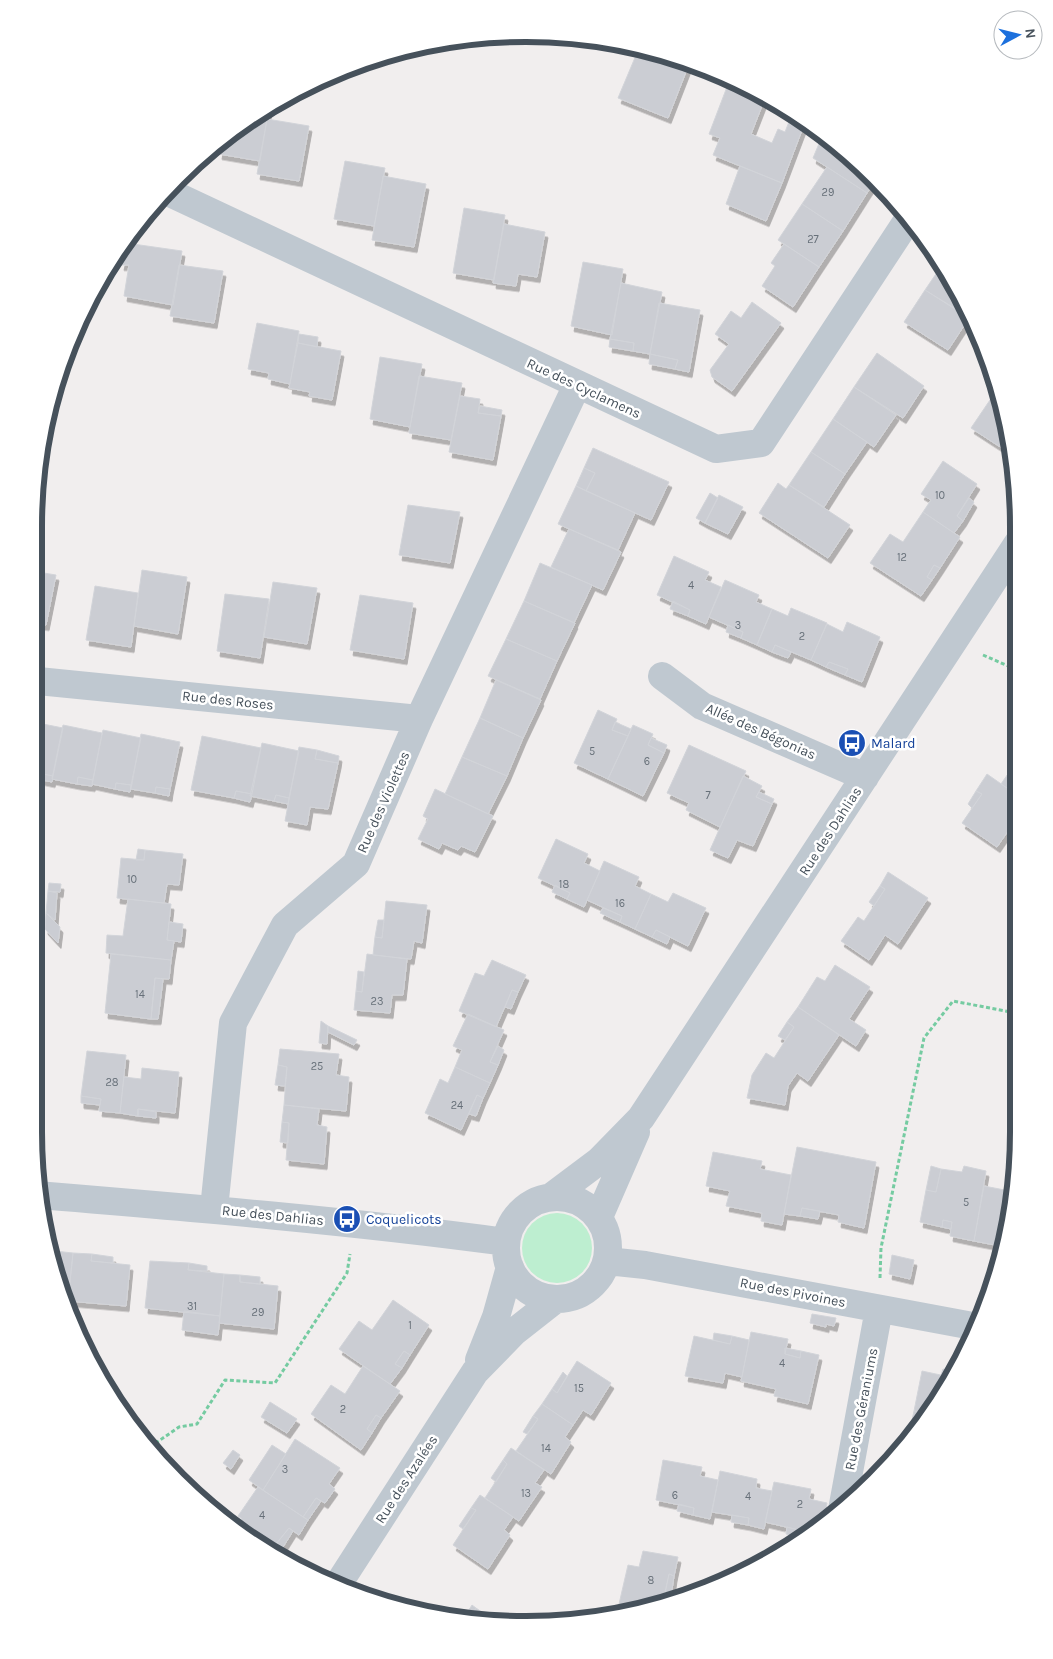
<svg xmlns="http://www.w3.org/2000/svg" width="1053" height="1659" font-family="Karla,sans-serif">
	<defs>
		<filter id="shadow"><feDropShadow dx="3" dy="5.5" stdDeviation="0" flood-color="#0004"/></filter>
	</defs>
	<rect width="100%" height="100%" fill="#f1eeee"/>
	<path fill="#bdeed0" d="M522 1248a35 35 0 1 1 70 0a35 35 0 1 1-70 0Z"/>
	<path fill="#cbcdd3" stroke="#d2d4d9" filter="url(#shadow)" d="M639,48L654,51L689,64L668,118L618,98Z
		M730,79L745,85L765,98L751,134L772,143L778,129L785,132L792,114L805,122L782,183L713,155L720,138L709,134Z
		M269,108L260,161L219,154L221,142Z
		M267,119L309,126L299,181L257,174Z
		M823,134L875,181L867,193L813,158Z
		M345,161L385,168L374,226L334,219Z
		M740,166L782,183L766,221L726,204Z
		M827,167L867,193L843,231L802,204Z
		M383,176L426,184L414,247L372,240Z
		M802,204L843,231L819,267L778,240Z
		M464,208L505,215L494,280L453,273Z
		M504,224L545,232L537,277L518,274L516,286L493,283Z
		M126,243L182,251L173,305L124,296L129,265H121Z
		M784,244L819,267L793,307L762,286L775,266L771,263Z
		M583,262L623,269L612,335L571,326Z
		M179,265L223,271L214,323L170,316Z
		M942,265L953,280L969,317L925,290Z
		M621,283L662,292L650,354L633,351L634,343L610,339Z
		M925,290L969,318L948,350L904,322Z
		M752,302L781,323L732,391L712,377L710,370L729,344L715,334L731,311L741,318Z
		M659,303L700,310L689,372L675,369L678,360L650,354Z
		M257,323L299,331L290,384L268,379L269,373L248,369Z
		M299,334L318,337L317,347L298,343Z
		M610,339L634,343L633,351L609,347Z
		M298,343L341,351L332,400L309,396L310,392L289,388Z
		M877,353L924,386L903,418L854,387Z
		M650,354L678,360L675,369L649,364Z
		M380,357L422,364L410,427L370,419Z
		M419,376L462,383L451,440L409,433Z
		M854,387L896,415L874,447L833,419Z
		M460,396L480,399L478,413L501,416L493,460L449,452Z
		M992,397L1001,403L1003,400L1011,448L1008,452L971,428Z
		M480,406L502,410L501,416L478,413Z
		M833,419L867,442L845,474L811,452Z
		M593,448L669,482L651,520L586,491L595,473L584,468Z
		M811,452L845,474L824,507L789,485Z
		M943,461L977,484L957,516L963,521L954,533L923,512L931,500L921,494Z
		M584,468L595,473L586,491L576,486Z
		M778,483L786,489L789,485L850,525L828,558L759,513Z
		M576,486L635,513L618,550L558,524Z
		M710,493L718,498L705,523L696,518Z
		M719,495L743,507L728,534L705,523Z
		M969,498L974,502L963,521L957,516Z
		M408,505L460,512L450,563L399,555Z
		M923,512L960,537L940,568L934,565L927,577L932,580L921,596L870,563L890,534L903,542Z
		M569,529L621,552L603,590L551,567Z
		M674,556L709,572L705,580L721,587L706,624L688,616L690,610L657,595Z
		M540,563L592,585L574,623L524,601Z
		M934,565L940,568L932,580L927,577Z
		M142,570L187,577L178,634L134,626Z
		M38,572L56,575L46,625L38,624Z
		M725,580L759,595L756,602L772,609L757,645L741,638L743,632L709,617Z
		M273,582L317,588L307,644L264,637Z
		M95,586L138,593L131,647L86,640Z
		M225,594L269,599L260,658L217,651Z
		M360,595L413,603L404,659L350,650Z
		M524,601L575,623L557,661L506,639Z
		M673,601L690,610L688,616L670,609Z
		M791,608L827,623L811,660L775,645L772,652L757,645L772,609L788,616Z
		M847,622L880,637L862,682L845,675L848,669L829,662L826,667L811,660L827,624L843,632Z
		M728,625L743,632L741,638L726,632Z
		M506,639L557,661L540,699L488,676Z
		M775,645L791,652L788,658L772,652Z
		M829,662L848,669L845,675L826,667Z
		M496,680L541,700L523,738L480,718Z
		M598,710L617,719L612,730L628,736L608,779L574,763Z
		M480,718L523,738L507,776L462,757Z
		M615,722L631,729L628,736L612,730Z
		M38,723L63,728L53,776L38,773Z
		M63,725L102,733L93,780L78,777L77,784L52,779Z
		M633,725L653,734L648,745L664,753L643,796L608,779Z
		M103,730L141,738L131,785L116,783L115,789L92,784Z
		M141,734L180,742L170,789L156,787L155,793L131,789Z
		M202,736L261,748L252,794L236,791L234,798L191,790Z
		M651,738L667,745L664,753L648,745Z
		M262,743L299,751L289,798L276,795L274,801L250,796Z
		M689,745L746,771L720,827L686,810L689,803L667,793Z
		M299,747L317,750L315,759L338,763L328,809L310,807L307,825L285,821Z
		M317,750L339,756L338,763L315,759Z
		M462,757L507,776L488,814L445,794Z
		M1017,761V772L1012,768Z
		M1012,768L1017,772V795L1001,784Z
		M38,773L53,776L52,782L38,779Z
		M987,774L1017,795V818L997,847L962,823L982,794L976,791Z
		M743,776L762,786L756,797L772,804L753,846L737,840L728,858L710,850Z
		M78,777L93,780L92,786L77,784Z
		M116,783L131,785L130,792L115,789Z
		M156,787L170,789L169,796L155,793Z
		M435,789L493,816L475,852L461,846L458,850L442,843L439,849L418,839L428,819L423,816Z
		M236,791L252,794L250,802L234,798Z
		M976,791L982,794L972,808L968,804Z
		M759,792L774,799L772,804L756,797Z
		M276,795L289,798L288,804L274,801Z
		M556,839L588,854L584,863L600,871L584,907L567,899L570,893L538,878Z
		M138,849L145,850L144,860H136Z
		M145,850L183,854L179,885L167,884L164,903L117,898L121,858L144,860Z
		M604,861L639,877L635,886L651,894L635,929L620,922L622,916L587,900Z
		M888,872L928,898L898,944L885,935L869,960L841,941L858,917L864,921L885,889L880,886Z
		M49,883L61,884L60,892L48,891Z
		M555,885L570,893L567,899L552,892Z
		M880,886L885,889L874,906L869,902Z
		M48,891L57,893L55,920L46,913Z
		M673,893L706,908L688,946L656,930L652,937L635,929L651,894L668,902Z
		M128,899L171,904L167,940L174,941L171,960L106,953L107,935L123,936Z
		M386,901L427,905L422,943L414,941L411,959L373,955L375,937L382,938Z
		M603,908L622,916L620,922L600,913Z
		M46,913L60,927L58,943L45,929Z
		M378,920H384L382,938L375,937Z
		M169,922L183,924L181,942L167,940Z
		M656,930L670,937L667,944L652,937Z
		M111,954L171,960L169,979L155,978L151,1019L105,1013Z
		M367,954L407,959L403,995H392L390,1013L354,1010L356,991L362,992Z
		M492,960L526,975L518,992L512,990L496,1027L459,1011L475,973L484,976Z
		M835,965L870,987L849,1019L866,1030L856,1046L798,1007L817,977L825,981Z
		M358,971L364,972L362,992L356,991Z
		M155,978L163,979L158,1019H151Z
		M512,990L518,992L511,1009L505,1007Z
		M798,1007L839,1035L808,1081L797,1073L788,1086L785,1105L747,1098L752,1075L766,1053L774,1058L794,1027L787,1022Z
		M468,1014L504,1030L490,1062L498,1065L490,1083L455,1067L462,1050L453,1046Z
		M321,1021L328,1026L327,1044L319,1043Z
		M787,1022L794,1027L785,1040L778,1036Z
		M328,1026L357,1040L354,1045L328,1032Z
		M498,1046L504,1050L498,1065L490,1062Z
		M280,1049L339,1054L336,1075L349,1077L346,1111L284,1105L287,1067L278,1065Z
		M87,1051L126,1055L120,1113L99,1111L101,1099L81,1096Z
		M38,1056L41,1057L38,1085Z
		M278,1065L287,1067L285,1086L275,1085Z
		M455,1067L490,1083L483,1098L477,1095L461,1130L425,1113L440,1079L448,1083Z
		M142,1068L179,1072L175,1113L138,1109V1116L120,1113L124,1077L141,1079Z
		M477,1095L483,1098L476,1116L469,1114Z
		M81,1096L101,1099L100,1105L81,1103Z
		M284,1105L319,1109L317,1125L327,1127L324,1164L286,1160L289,1123L282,1122Z
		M138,1109L156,1112V1118L138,1116Z
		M282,1122L289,1123L288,1143L280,1142Z
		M797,1147L876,1162L864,1228L838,1222L839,1215L802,1208L800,1216L784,1214Z
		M713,1152L762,1161L760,1169L791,1175L782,1225L761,1221L762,1213L726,1206L730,1191L706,1186Z
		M931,1166L941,1169L936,1192L926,1190Z
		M964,1166L986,1171L974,1241L950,1236L952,1222L943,1220L942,1227L920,1222L926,1190L936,1192L941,1169L962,1172Z
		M1006,1182L1015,1184V1192L1004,1190Z
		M984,1186L1015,1192L1004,1237L997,1236L995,1245L974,1241Z
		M802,1208L820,1211L818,1219L800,1216Z
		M943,1220L952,1222L951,1229L942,1227Z
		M997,1236L1004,1237L1002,1246L995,1245Z
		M50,1250L55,1251V1257H52Z
		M55,1251L73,1253L68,1301L65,1300L60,1291L52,1257H55Z
		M73,1253L92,1254L91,1261L130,1265L126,1306L68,1301Z
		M92,1254L113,1257V1263L91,1261Z
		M892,1255L914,1260L910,1279L889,1274Z
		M150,1261L189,1263L188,1270L224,1274L220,1316L145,1308Z
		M189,1263L207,1266V1271L188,1270Z
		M224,1274L240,1275V1282L278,1286L274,1329L219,1323Z
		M240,1275L260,1277V1284L240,1282Z
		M393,1300L429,1325L410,1355L404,1351L395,1364L402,1368L390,1384L339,1349L359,1321L372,1330Z
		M184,1311L220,1316L218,1335L182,1330Z
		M812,1314L836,1318L834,1326L826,1324V1327L810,1323Z
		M751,1332L788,1339L785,1354L800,1358L801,1351L819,1355L808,1404L774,1396L776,1389L741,1381Z
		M714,1333L732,1336L730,1344L713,1340Z
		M694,1336L730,1344L732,1336L749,1340L742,1377L725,1373L723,1383L685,1376Z
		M785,1348L801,1351L800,1358L785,1354Z
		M404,1351L410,1355L402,1368L395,1364Z
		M577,1361L611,1383L591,1415L583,1410L573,1425L542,1404L552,1389L557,1393Z
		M363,1366L400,1391L381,1418L376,1415L367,1429L372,1433L361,1450L311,1414L331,1385L345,1394Z
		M943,1369L953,1371L950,1377L941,1375Z
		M922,1371L950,1377L928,1414L914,1411Z
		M563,1372L567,1376L557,1393L552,1389Z
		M270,1402L297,1419L287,1433L261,1417Z
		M542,1404L573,1425L565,1437L571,1442L551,1474L516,1451L538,1419L533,1416Z
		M914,1411L928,1414L918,1431L910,1429Z
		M376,1415L381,1418L372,1433L367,1429Z
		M533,1416L538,1419L527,1434L523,1432Z
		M295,1439L340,1468L329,1484L335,1489L325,1503L316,1498L303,1517L263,1490Z
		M272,1445L286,1454L263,1490L249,1480Z
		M511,1448L544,1470L535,1483L542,1487L519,1521L485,1498L507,1464L503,1460Z
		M233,1450L240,1455L231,1469L223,1463Z
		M503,1460L507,1464L496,1482L491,1478Z
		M663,1460L702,1467L700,1476L718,1480L710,1519L693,1515L694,1508L656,1500Z
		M720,1471L757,1479L756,1488L772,1491L764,1529L748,1525L749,1518L712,1512Z
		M774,1482L811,1489L809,1499L827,1503L823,1525L805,1538H802L803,1531L765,1522Z
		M258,1487L308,1520L299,1535L289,1528L270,1551L235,1529L242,1519L238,1516Z
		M480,1495L513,1517L504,1530L510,1535L488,1569L453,1545L476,1510L471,1508Z
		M316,1498L321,1501L308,1520L303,1517Z
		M679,1504L694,1508L693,1515L677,1511Z
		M471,1508L476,1510L463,1529L459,1526Z
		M732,1515L749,1518L748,1525L731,1522Z
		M787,1527L803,1531L802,1538L786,1534Z
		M289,1528L293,1531L283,1547L277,1543Z
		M643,1551L678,1557L674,1576L669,1574L662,1605L644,1610L619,1604L628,1565L639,1567Z
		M669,1574L674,1576L671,1596L665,1594Z
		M472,1605L476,1608L469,1620L463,1619Z
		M476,1608L496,1622L469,1620Z"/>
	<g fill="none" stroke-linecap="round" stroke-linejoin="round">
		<path stroke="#75cba1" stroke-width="3" stroke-dasharray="4 2.5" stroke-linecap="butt" d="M983,655L1017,670
			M880,1278L881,1248L924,1038L953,1001L1016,1013
			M150,1447L179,1427L197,1424L225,1380L275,1383L347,1273L350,1254"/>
		<path stroke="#bfc8d0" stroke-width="28" d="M168,192L716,449L761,443L909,218
			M662,676L702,706L865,777
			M38,681L419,719
			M38,1195C194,1208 351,1221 506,1242
			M551,1197L599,1161L641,1118L1018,543
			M506 1248a51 51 0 1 1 102 0a51 51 0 1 1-102 0Z
			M214,1209L233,1023L285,925L356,864L419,719L577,385
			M599,1217L636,1132
			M607,1261L645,1265L978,1327
			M479,1360L496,1317L510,1267
			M842,1510L879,1309
			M337,1586L475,1372L514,1332L556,1299"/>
	</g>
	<defs>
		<g id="bus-disc" transform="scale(1.4375)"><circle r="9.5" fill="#1a4fb4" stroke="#fff"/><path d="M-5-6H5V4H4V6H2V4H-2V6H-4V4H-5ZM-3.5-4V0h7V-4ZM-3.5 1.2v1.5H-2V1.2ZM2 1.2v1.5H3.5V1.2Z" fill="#fff"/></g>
	</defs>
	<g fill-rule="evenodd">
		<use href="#bus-disc" x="852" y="743"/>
		<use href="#bus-disc" x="347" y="1219"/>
	</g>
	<g text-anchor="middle" stroke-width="5" stroke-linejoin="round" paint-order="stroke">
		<g font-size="11" fill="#677079">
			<text x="828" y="196">29</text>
			<text x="813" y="243">27</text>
			<text x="940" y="499">10</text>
			<text x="902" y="561">12</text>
			<text x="691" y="589">4</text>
			<text x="738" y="629">3</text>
			<text x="802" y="640">2</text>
			<text x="592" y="755">5</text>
			<text x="647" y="765">6</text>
			<text x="708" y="799">7</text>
			<text x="132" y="883">10</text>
			<text x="564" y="888">18</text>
			<text x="620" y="907">16</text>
			<text x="140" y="998">14</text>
			<text x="377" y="1005">23</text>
			<text x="317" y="1070">25</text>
			<text x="112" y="1086">28</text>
			<text x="457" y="1109">24</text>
			<text x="966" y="1206">5</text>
			<text x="192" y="1310">31</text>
			<text x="258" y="1316">29</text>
			<text x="410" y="1329">1</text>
			<text x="782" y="1367">4</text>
			<text x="579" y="1392">15</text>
			<text x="343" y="1413">2</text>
			<text x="546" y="1452">14</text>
			<text x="285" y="1473">3</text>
			<text x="526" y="1497">13</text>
			<text x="675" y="1499">6</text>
			<text x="748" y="1500">4</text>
			<text x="800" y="1508">2</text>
			<text x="262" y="1519">4</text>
			<text x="651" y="1584">8</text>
		</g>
		<g font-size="14" fill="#46515b" stroke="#fff">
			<text transform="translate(584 388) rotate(25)" y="5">Rue des Cyclamens</text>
			<text transform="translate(228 700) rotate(6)" y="5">Rue des Roses</text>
			<text transform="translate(761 731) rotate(24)" y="5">Allée des Bégonias</text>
			<text transform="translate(383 802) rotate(-66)" y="5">Rue des Violettes</text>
			<text transform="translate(830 831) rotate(-57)" y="5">Rue des Dahlias</text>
			<text transform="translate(273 1215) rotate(6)" y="5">Rue des Dahlias</text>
			<text transform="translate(793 1292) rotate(11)" y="5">Rue des Pivoines</text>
			<text transform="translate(861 1409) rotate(-79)" y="5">Rue des Géraniums</text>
			<text transform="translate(406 1479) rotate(-57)" y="5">Rue des Azalées</text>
		</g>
		<g font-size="14" fill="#164399" stroke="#fff" text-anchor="start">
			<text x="871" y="748">Malard</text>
			<text x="366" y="1224">Coquelicots</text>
		</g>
	</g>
	<path d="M0 0H1053V1659H0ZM526 42H526A484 484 0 0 1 1010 526V1132A484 484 0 0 1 526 1616H526A484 484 0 0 1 42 1132V526A484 484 0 0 1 526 42Z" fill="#fff" fill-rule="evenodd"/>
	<path fill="none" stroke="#46515b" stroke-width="6" d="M526 42H526A484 484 0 0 1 1010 526V1132A484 484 0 0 1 526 1616H526A484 484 0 0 1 42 1132V526A484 484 0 0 1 526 42Z"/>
	<g transform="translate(1018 35) rotate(83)"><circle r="24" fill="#ffffff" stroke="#b5b9bd"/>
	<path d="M0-4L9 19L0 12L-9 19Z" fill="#1c70dd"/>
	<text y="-8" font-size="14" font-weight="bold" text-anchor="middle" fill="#46515b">N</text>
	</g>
</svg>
